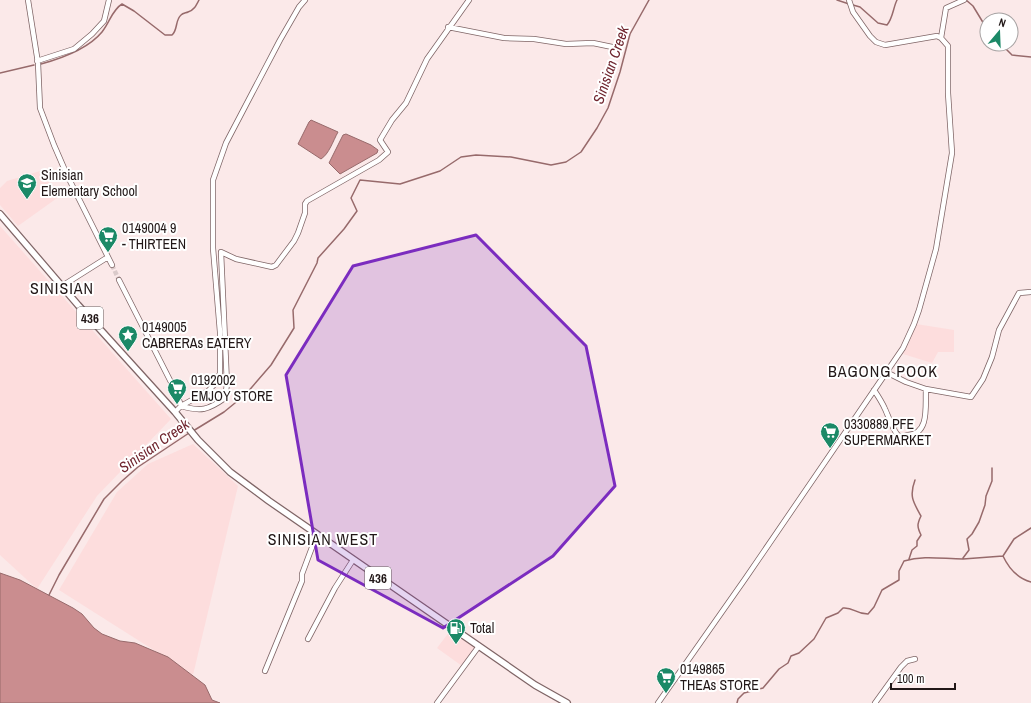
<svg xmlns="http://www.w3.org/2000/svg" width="1031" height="703" font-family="'Archivo Narrow',sans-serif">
	<rect width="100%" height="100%" fill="#fbe9e9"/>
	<path fill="#fddddd" d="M40,171L60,196L18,226L0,205V188L7,181Z
		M0,226L171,419L97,496L37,589L0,555Z
		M916,324L954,330V352H938L932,363L903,354L909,342Z
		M193,444L238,486L193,675L59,590L117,492L148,464Z
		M450,631L475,648L462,666L437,648Z"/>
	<path fill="#ca8d8f" stroke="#976a6b" d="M311,120L338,132C333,141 329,154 321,159L298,144L309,122Z
		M346,134L371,145L378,150L377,153L340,174L329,163L343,135Z
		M0,573L20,580L73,608L82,614L94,628L102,634L120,641L135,643L168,657L205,685L212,700L220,703H0Z"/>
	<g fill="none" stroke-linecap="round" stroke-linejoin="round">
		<path stroke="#976a6b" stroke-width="1.5" d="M837,0L849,4
			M966,0L973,6L987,29
			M853,5L860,7L878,23L887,25C893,18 893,8 897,0
			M1001,44L1012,55L1031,57
			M41,64C63,58 88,49 102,32C110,22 112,10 122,4L134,11L165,35H172C178,30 175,20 181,15C183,13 186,13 188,12C194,10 196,6 199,0
			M0,73L34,65
			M193,431L224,412L246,394L271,365L294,328L293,310L317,263L318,258L344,229L357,211L351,198L360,180L400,184L440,171L461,157L476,155L511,157L551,165L566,162L581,152L597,128L608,108L620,72L630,34L649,0
			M1003,556C1009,569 1017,578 1031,582
			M963,558L969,550L967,539L972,534L979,522L985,505L986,496L992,481V468
			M909,559L912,550L917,546V541L921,535C917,527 917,524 921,516C913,502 909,496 915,480
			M49,595L59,575L104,499L122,481L138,467L189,433
			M737,703L738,699L744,693L763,688L779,669L788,663L791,656L799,653L814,639L826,618L838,613L843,608C854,607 855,614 868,614L874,607L882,590L899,580V571L904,561C924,555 943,559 963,559C976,558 990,557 1003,556L1014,539L1031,528"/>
		<path stroke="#dacaca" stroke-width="4.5" stroke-dasharray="4.5 2" stroke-linecap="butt" d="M112,265L119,280"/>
		<g stroke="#7f6566" stroke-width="6">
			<path id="minor" d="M28,0L38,63L40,108L54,145L67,175L112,265
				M448,27L504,38L534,39L566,44L593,43L617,48
				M941,38L946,8L964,0
				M37,61L74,49L92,34L104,21L109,0
				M119,280L177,394L181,406L175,412
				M62,286L108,257
				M886,372L906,382L926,389
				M874,390C878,396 882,402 885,409C887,413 893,430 897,434C899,437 905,436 908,435C930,434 925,405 926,389L971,397L983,379L992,357L999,330L1019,293L1031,292
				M181,406C201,412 208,410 225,398L227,384L221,252L236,259L272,267L276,265L294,241L298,233L305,213V204L307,201L379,160L388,152L380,140L392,120L406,103L427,59L469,0
				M181,406L208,391L216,383L220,373V332L213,248V180L226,143L280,40L299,7L305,0
				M308,639L335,588L353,560
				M265,671L302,581V574L317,534
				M437,703L479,646
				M658,703L745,579L903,348L914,324L919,310L936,249L952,153L948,93V46L941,38L937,36L885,45L876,42L870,36L853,12L849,0
				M875,703L901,667L907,661L915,659"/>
		</g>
		<g stroke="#7f6566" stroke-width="8">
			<path id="major" d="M0,214L78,305L175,412L198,440L230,472L269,501L535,685L567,703"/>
		</g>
		<use href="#minor" stroke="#fff" stroke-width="4.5"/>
		<use href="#major" stroke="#fff" stroke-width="5.5"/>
	</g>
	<path fill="#7b2cbf" fill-opacity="0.2" stroke="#7b2cbf" stroke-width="3" stroke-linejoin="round" d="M476,235L586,346L615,486L553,556L443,628L318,560L286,375L353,266Z"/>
	<defs>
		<g id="school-pin" transform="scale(1)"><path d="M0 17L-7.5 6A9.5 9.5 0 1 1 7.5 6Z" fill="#1b8967" stroke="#fff"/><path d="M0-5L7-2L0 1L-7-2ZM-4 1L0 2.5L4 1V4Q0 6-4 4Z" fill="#fff"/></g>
		<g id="supermarket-pin" transform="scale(1)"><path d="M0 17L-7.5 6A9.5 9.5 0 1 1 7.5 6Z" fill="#1b8967" stroke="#fff"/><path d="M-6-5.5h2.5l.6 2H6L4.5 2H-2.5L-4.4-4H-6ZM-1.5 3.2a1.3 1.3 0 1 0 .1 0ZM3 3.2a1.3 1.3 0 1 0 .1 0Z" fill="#fff"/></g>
		<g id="sight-pin" transform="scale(1)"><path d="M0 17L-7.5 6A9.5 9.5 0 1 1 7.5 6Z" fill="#1b8967" stroke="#fff"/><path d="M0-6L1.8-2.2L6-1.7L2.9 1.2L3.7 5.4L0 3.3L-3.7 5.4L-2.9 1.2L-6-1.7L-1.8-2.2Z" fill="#fff"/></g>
		<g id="fuel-pin" transform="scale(1)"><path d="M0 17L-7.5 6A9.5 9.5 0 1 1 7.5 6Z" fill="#1b8967" stroke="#fff"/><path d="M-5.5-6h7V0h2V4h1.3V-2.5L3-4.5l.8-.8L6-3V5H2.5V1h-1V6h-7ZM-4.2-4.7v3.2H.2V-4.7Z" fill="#fff"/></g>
	</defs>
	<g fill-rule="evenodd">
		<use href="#school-pin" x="27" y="183"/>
		<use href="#supermarket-pin" x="108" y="236"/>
		<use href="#sight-pin" x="128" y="335"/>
		<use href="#supermarket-pin" x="177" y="388"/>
		<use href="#supermarket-pin" x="830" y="432"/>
		<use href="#fuel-pin" x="456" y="628"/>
		<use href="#supermarket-pin" x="666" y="677"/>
	</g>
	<g text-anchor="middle" stroke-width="4" stroke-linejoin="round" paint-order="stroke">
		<g fill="#fff" stroke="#645d5d" stroke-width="1">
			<rect x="77" y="307" width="26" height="22" rx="3"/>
			<rect x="365" y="567" width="26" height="22" rx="3"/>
		</g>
		<g font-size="13" font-weight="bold" fill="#211717">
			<text x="90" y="323">436</text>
			<text x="378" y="583">436</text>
		</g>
		<g font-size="14" fill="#211717" stroke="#fff" text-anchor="start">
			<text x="41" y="180">Sinisian<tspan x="41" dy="16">Elementary School</tspan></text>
			<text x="122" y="233">0149004 9<tspan x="122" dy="16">- THIRTEEN</tspan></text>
			<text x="142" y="332">0149005<tspan x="142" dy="16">CABRERAs EATERY</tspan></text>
			<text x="191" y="385">0192002<tspan x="191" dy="16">EMJOY STORE</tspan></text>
			<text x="844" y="429">0330889 PFE<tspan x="844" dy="16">SUPERMARKET</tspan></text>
			<text x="470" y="633">Total</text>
			<text x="680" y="674">0149865<tspan x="680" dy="16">THEAs STORE</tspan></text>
		</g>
		<g font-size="15" font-style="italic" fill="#6f252e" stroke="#fff">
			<text transform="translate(611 65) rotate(-71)" y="5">Sinisian Creek</text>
			<text transform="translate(154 446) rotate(-35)" y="5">Sinisian Creek</text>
		</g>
		<g font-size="16" letter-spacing="1" fill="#211717" stroke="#fff">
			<text x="62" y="294">SINISIAN</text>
			<text x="883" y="377">BAGONG POOK</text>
			<text x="323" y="545">SINISIAN WEST</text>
		</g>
	</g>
	<g transform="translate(999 32) rotate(19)"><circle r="19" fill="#ffffff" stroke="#a6a2a2"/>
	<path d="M0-3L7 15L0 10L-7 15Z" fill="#1b8967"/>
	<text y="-6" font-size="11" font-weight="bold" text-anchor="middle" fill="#211717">N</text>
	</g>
	<path d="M891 683v6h64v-6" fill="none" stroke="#211717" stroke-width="2"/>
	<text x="897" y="683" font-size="12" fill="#211717" stroke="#ffffff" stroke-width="3" paint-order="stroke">100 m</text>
</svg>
